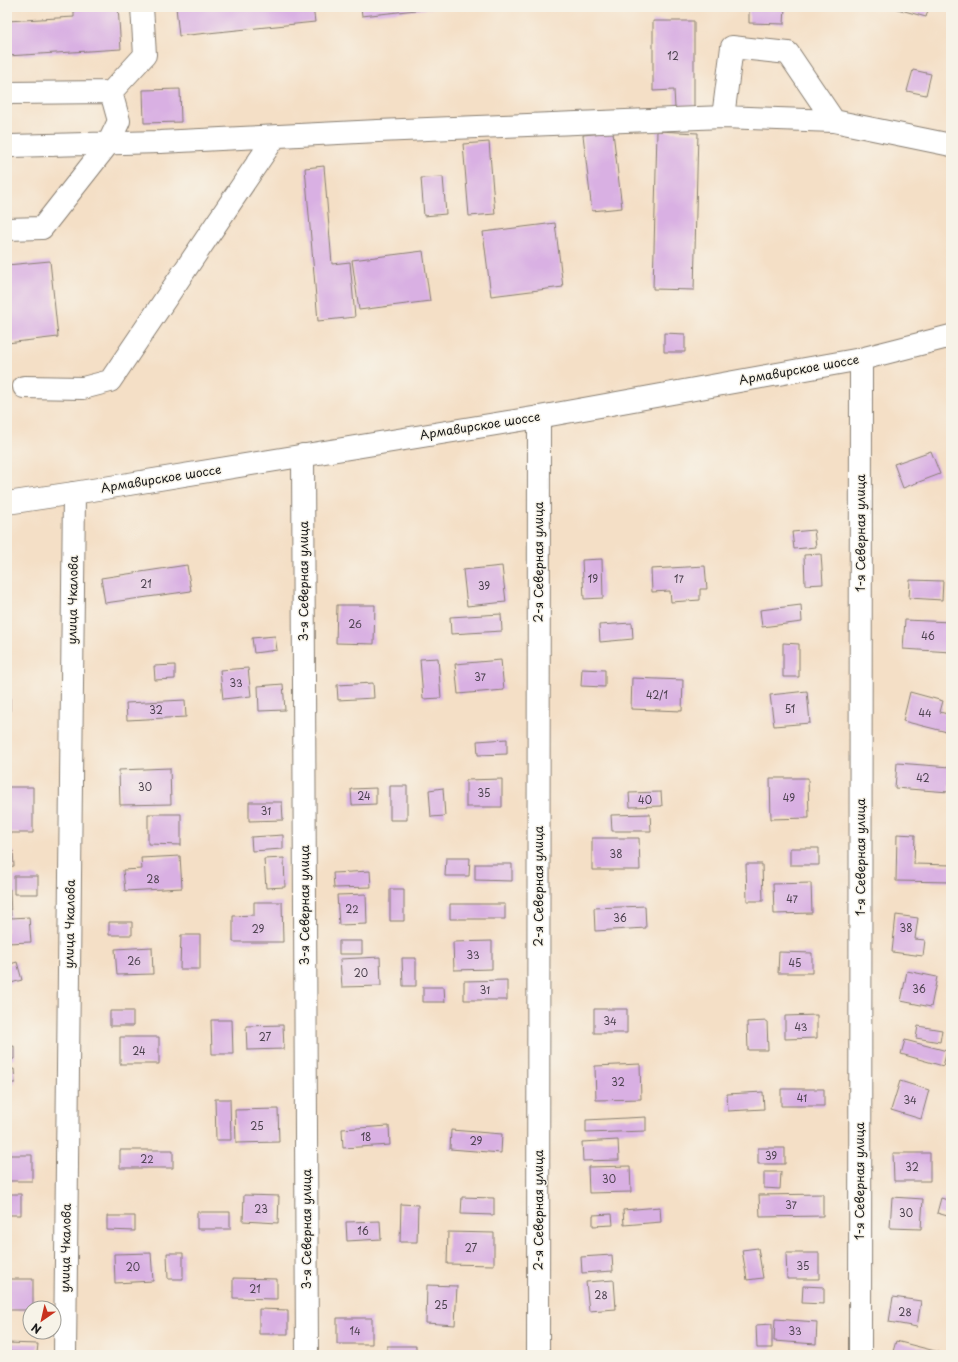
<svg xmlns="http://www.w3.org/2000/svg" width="958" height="1362" font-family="'Playpen Sans',sans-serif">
	<rect width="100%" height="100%" fill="#f7f3e8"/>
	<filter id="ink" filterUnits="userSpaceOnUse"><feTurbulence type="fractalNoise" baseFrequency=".025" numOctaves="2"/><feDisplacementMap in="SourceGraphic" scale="8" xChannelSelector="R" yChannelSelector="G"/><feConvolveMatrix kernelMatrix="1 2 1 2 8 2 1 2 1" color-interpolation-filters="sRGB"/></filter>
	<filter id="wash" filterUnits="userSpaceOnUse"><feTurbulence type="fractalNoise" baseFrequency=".012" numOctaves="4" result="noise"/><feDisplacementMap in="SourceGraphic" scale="16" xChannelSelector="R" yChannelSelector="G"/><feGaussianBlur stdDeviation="0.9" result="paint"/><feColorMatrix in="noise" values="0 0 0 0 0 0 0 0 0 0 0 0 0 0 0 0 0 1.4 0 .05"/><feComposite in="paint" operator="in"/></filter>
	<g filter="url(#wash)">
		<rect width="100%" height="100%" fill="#f4dfc6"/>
		<g id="blocks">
			<path fill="#d9b0e3" d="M74,7H118L121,49L7,56V21L74,17Z
				M176,7H313L315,22L179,36Z
				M361,7H434V8L362,16Z
				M749,7H785L784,24L749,23Z
				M895,7H929L926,17L894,8Z
				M653,21H694V108H675L674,90L653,91Z
				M913,70L931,74L926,95L907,91Z
				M180,89L181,122L144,123L143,90Z
				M657,131L698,133L694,290L653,289Z
				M613,132L622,208L592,211L583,135Z
				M489,142L495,214L469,216L463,144Z
				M324,166L332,264L350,262L355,317L318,321L305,168Z
				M443,177L446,214L424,216L421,178Z
				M555,223L563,287L491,296L483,232Z
				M423,251L430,301L359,310L352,260Z
				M50,261L58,337L7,343V265Z
				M664,333L685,334V352H664Z
				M931,451L940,474L903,488L894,464Z
				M814,530L816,547L794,549L792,532Z
				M821,554L823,584L805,585L804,555Z
				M602,559L603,598L584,599L582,560Z
				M187,565L191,591L105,603L101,578Z
				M502,566L506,602L467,606L463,570Z
				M705,566L707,589H700V600L671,602L670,591L652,592L651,569Z
				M910,580L943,581L942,600L909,598Z
				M337,605H375L374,644L336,643Z
				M801,605L802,622L762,627L760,610Z
				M501,614L502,631L451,634L450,617Z
				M905,620L951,622V652L903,649Z
				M632,623L633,639L600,642L599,625Z
				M275,636L277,650L254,653L252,638Z
				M783,643L799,644V677H783Z
				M438,658L441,698L423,699L420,659Z
				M501,660L504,690L458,694L455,664Z
				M175,665V679L155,680L154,666Z
				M248,668L251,696L223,699L220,670Z
				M582,669L605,670V687L581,686Z
				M7,678H10V711H7Z
				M632,678L683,680L682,711L631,709Z
				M373,683L374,698L338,700L337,685Z
				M283,684L285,710L259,711L258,686Z
				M807,691L810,723L774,726L770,695Z
				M910,692L943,701L940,712L951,715V733L903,721Z
				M185,700L186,717L127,720L126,703Z
				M507,739V754L478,755L477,741Z
				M897,763L950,767L949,792L895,788Z
				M170,768L171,804L120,805L119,770Z
				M770,778H808L809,818L771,819Z
				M502,779V807H466V780Z
				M390,786H407V820H390Z
				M7,787H33V833H7Z
				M376,788V804L352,805L351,789Z
				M443,788L445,816L431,817L429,790Z
				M661,792L662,806L630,807L629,793Z
				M249,802H282L283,820L249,821Z
				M148,814H181V845L148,844Z
				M650,814L651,831H612L611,815Z
				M897,834L915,835L914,864L951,865V882L896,881Z
				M283,835V849L252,851L251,837Z
				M592,838H639L640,870H592Z
				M790,848H819V865H790Z
				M13,851L14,866L7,867V852Z
				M180,856L182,888L125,891L123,870L142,869L141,858Z
				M284,858L285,887L266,888L264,859Z
				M446,858H470L469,876H445Z
				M475,864H512V881L475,880Z
				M746,864H762L763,901H747Z
				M370,871L371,887L334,888L333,873Z
				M14,876H38V894H14Z
				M811,883L812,913L774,914L773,884Z
				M7,889H10L11,918L29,917L31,942L7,943Z
				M390,889H404V921H390Z
				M366,894L367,924L339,925L337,895Z
				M254,902H282L283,942H233V916L254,915Z
				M450,904H505V919H450Z
				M645,906L646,928L595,931L594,908Z
				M896,915L918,918L915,939L925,940L923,956L892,952Z
				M109,922H132V935H109Z
				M181,935H200V969H180Z
				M339,941H362V954H339Z
				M492,941V969L454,970L453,942Z
				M152,947L153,974L117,975L115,949Z
				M779,952L812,953V973H778Z
				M380,957L381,986L342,987L340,959Z
				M402,958H416V986H403Z
				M17,962L22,980L7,984V965Z
				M907,971L937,977L931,1007L901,1001Z
				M507,980V1000H464V981Z
				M423,987H444L445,1002H423Z
				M594,1009H627V1033H594Z
				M110,1011H133V1026H110Z
				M817,1015V1038L785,1039V1016Z
				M211,1020H232L233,1054H212Z
				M767,1021L768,1050H748L747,1022Z
				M283,1025L284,1049L247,1050L246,1026Z
				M918,1026L942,1030L940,1042L916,1038Z
				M120,1037H159V1064H120Z
				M905,1040L947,1051L943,1066L901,1054Z
				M14,1046V1059L7,1060V1047Z
				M640,1064L641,1099L596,1100L595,1066Z
				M14,1069L15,1083H7V1070Z
				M900,1081L929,1090L921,1119L891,1110Z
				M781,1089H824V1106H781Z
				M763,1092L764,1109L728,1111L727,1094Z
				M215,1099H230L231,1140H216Z
				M278,1109L279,1142L236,1143L235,1110Z
				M646,1117V1131L586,1133V1120Z
				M389,1126L390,1145L343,1148L342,1129Z
				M451,1130L502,1134L501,1153L450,1149Z
				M618,1140L619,1160L583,1161L582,1142Z
				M758,1148H785V1164H758Z
				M120,1150H173V1168H120Z
				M893,1153H930V1181H894Z
				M7,1155H32V1181H7Z
				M630,1166L631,1192L589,1193L588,1167Z
				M764,1172H781L780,1189L764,1188Z
				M7,1194H21V1215H7Z
				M823,1194V1216L760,1217L759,1195Z
				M244,1195L279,1196L278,1223L243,1221Z
				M462,1197L494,1198V1215L461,1214Z
				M892,1197L923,1199L921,1229L890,1228Z
				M941,1198L951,1201V1217L937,1213Z
				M401,1204L418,1205L417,1242H400Z
				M660,1207L661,1222L624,1225L623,1210Z
				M197,1212H230V1229H197Z
				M612,1214L613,1225L593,1226V1215Z
				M107,1216H135V1231L107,1230Z
				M380,1221L381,1239L347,1241L346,1222Z
				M448,1232L494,1233V1265L447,1264Z
				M758,1248L763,1278L747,1280L742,1250Z
				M151,1253L153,1281L115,1283L114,1254Z
				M167,1253H183V1279H168Z
				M786,1253H819V1279H787Z
				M612,1255L613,1271L582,1273L581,1257Z
				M233,1278L277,1279V1299L233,1298Z
				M7,1279H33V1308H30V1310H7Z
				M614,1280L616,1309L589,1311L586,1282Z
				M427,1285L457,1286L455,1325L426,1323Z
				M803,1286L824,1287V1304L802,1303Z
				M893,1297L921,1301L917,1327L889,1322Z
				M259,1309L288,1310V1334H259Z
				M337,1318H372V1344H337Z
				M775,1319L817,1322L816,1344L774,1341Z
				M772,1324V1348H757L756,1325Z
				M896,1341L939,1352L938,1355H892Z
				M7,1343L38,1344L37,1353L7,1352Z
				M387,1346H416V1355H387Z"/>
		</g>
	</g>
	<g filter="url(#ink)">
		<use href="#blocks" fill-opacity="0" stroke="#887e71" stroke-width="1"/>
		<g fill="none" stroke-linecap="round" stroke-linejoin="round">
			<g stroke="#887e71" stroke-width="24">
				<path id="minor" d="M7,93L111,92L145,55L142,7
					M723,117L732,47L788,53L834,121
					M11,146L160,142L378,131L723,117L834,121L951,145
					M7,229L42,228L108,144L119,121L111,92
					M24,387L83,388L110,381L275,137
					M303,455L307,1355
					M65,1355L74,493
					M538,1355L539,417
					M860,1355L861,359"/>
			</g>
			<g stroke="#887e71" stroke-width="24">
				<path id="major" d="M7,503L74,493L539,417L861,359L951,336"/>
			</g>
			<use href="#minor" stroke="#fff" stroke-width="22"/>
			<use href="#major" stroke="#fff" stroke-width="22"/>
		</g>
	</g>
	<g text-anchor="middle" stroke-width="3" stroke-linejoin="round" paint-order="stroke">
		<g font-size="10" fill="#4b414e">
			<text x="673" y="60">12</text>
			<text x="593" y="583">19</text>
			<text x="679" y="583">17</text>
			<text x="146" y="588">21</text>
			<text x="484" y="590">39</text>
			<text x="355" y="628">26</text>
			<text x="928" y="640">46</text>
			<text x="480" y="681">37</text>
			<text x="236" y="687">33</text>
			<text x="657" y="699">42/1</text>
			<text x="790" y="713">51</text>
			<text x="156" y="714">32</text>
			<text x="925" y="717">44</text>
			<text x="923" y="782">42</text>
			<text x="145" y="791">30</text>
			<text x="484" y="797">35</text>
			<text x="364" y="800">24</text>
			<text x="789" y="802">49</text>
			<text x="645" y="804">40</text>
			<text x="266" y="815">31</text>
			<text x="616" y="858">38</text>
			<text x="153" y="883">28</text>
			<text x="792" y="903">47</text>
			<text x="352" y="913">22</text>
			<text x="620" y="922">36</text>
			<text x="906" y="932">38</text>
			<text x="258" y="933">29</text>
			<text x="473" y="959">33</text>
			<text x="134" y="965">26</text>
			<text x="795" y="967">45</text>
			<text x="361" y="977">20</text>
			<text x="919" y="993">36</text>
			<text x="485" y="994">31</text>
			<text x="610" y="1025">34</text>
			<text x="801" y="1031">43</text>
			<text x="265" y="1041">27</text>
			<text x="139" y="1055">24</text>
			<text x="618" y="1086">32</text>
			<text x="802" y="1102">41</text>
			<text x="910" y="1104">34</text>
			<text x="257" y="1130">25</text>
			<text x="366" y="1141">18</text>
			<text x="476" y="1145">29</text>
			<text x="771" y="1160">39</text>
			<text x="147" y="1163">22</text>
			<text x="912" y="1171">32</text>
			<text x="609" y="1183">30</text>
			<text x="791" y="1209">37</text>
			<text x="261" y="1213">23</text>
			<text x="906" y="1217">30</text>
			<text x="363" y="1235">16</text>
			<text x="471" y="1252">27</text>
			<text x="803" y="1270">35</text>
			<text x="133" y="1271">20</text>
			<text x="255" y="1293">21</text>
			<text x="601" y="1299">28</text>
			<text x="441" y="1309">25</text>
			<text x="905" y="1316">28</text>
			<text x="355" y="1335">14</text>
			<text x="795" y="1335">33</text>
		</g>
		<g font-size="12" fill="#1c1c1c" stroke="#f7f3e8">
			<text transform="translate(799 370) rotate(-10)" y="4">Армавирское шоссе</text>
			<text transform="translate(480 426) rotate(-9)" y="4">Армавирское шоссе</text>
			<text transform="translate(161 479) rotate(-9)" y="4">Армавирское шоссе</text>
			<text transform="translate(861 533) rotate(-90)" y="4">1-я Северная улица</text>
			<text transform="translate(539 562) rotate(-90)" y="4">2-я Северная улица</text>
			<text transform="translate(304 581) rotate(-90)" y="4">3-я Северная улица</text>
			<text transform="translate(73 600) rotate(-89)" y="4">улица Чкалова</text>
			<text transform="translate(861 857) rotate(-90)" y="4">1-я Северная улица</text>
			<text transform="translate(539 886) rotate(-90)" y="4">2-я Северная улица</text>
			<text transform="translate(305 905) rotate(-90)" y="4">3-я Северная улица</text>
			<text transform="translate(70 924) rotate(-89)" y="4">улица Чкалова</text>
			<text transform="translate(860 1181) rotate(-90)" y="4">1-я Северная улица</text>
			<text transform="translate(539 1210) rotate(-90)" y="4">2-я Северная улица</text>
			<text transform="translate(307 1229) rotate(-90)" y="4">3-я Северная улица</text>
			<text transform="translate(66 1248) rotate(-89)" y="4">улица Чкалова</text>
		</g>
	</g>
	<rect width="958" height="1362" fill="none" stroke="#f7f3e8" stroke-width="24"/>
	<g transform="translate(42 1320) rotate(214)"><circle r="19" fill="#f7f3e8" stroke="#9f9d96"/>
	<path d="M0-3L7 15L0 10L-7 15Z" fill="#c8321e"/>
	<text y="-6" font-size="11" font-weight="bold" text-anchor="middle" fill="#1c1c1c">N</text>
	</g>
</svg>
